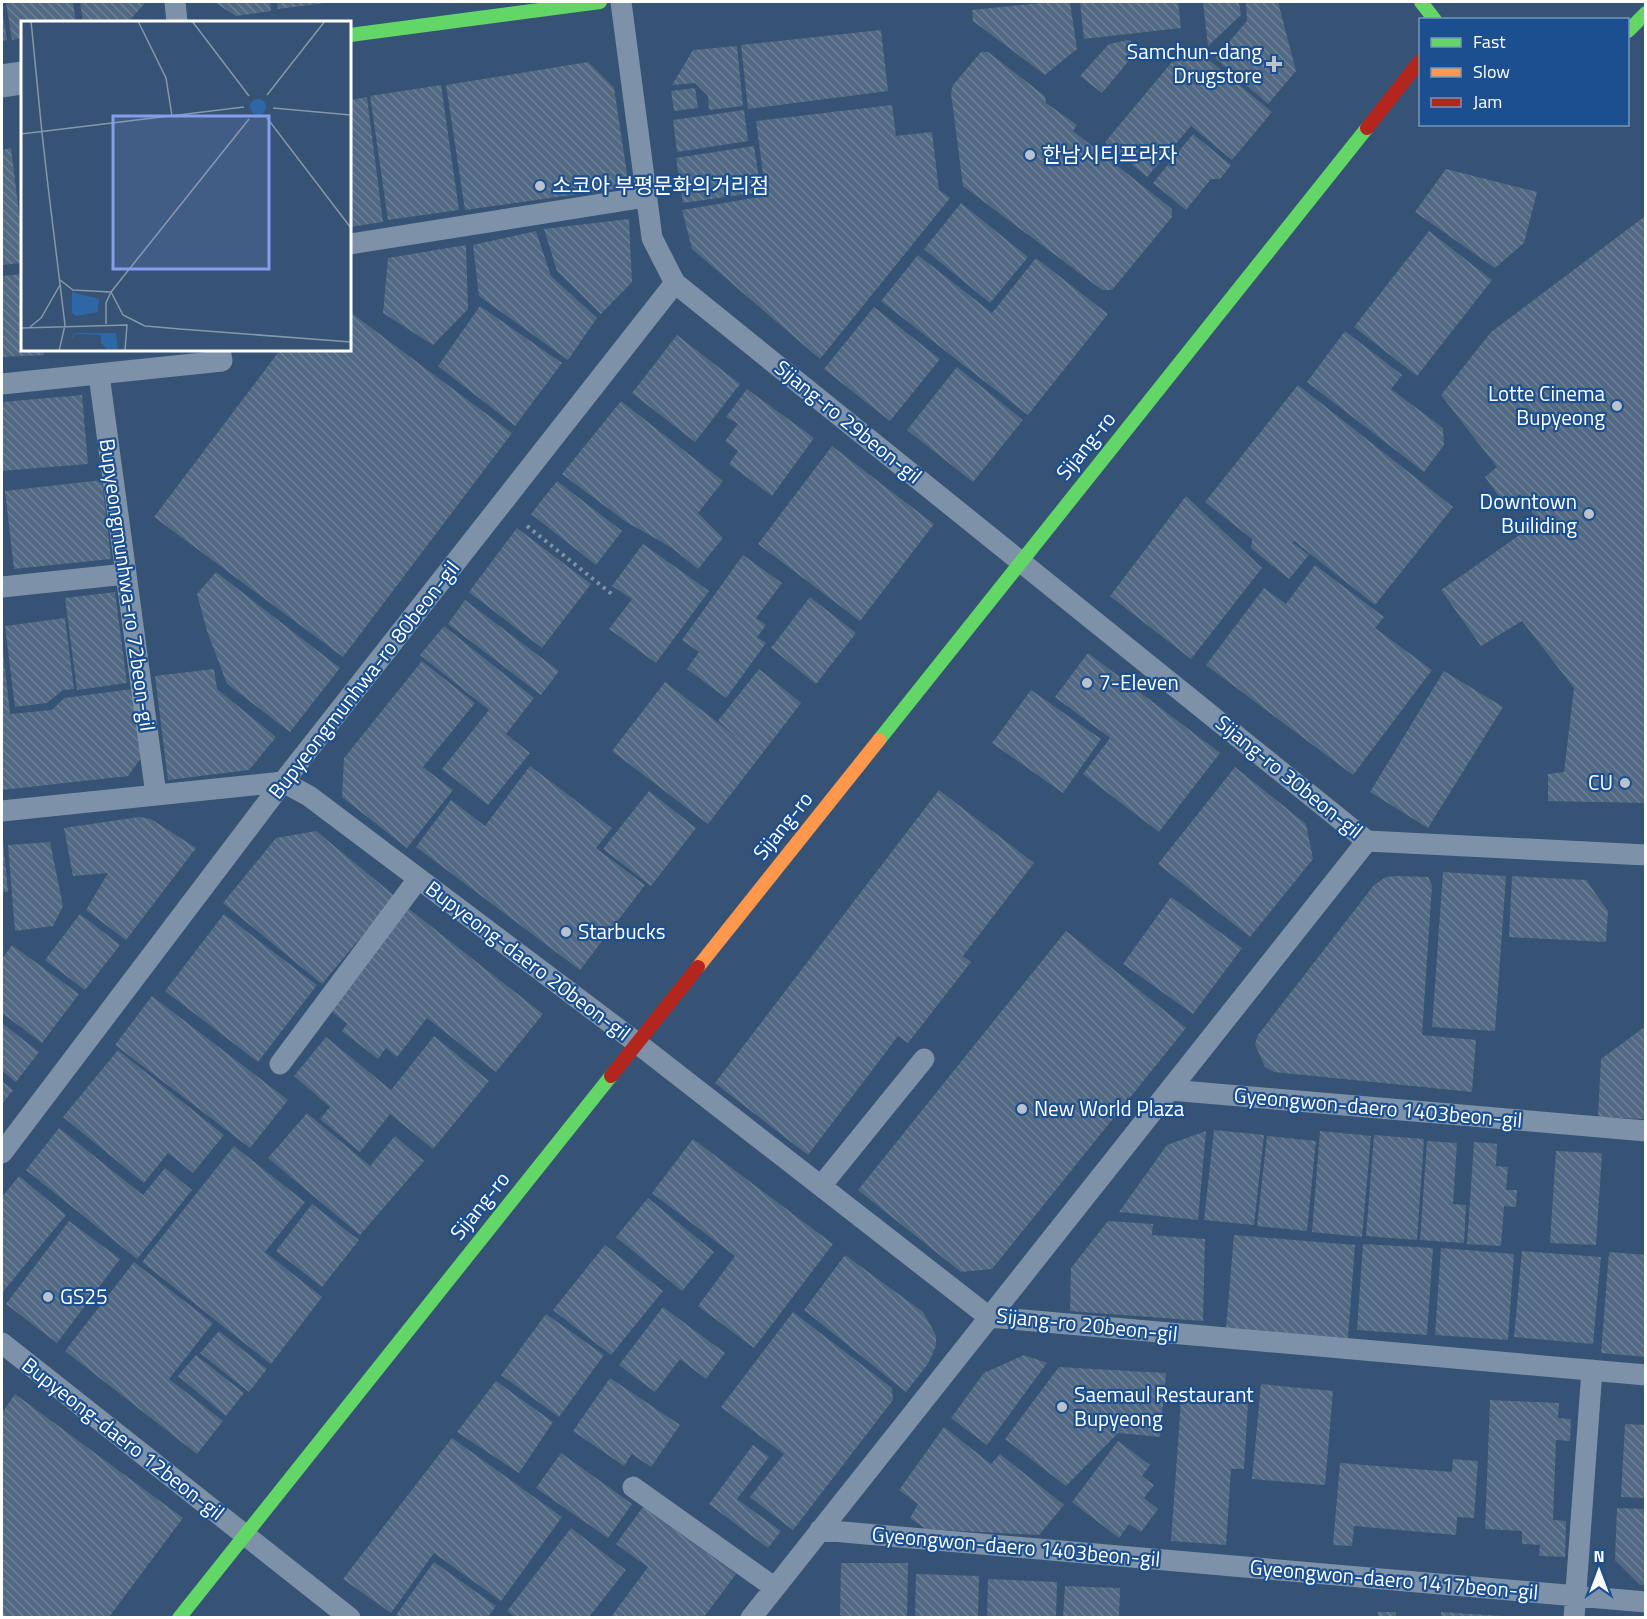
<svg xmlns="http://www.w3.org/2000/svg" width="1647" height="1619" font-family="'Titillium Web','Noto Sans KR',sans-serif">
	<defs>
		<pattern id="building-back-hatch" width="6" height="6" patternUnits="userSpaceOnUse" patternTransform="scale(1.5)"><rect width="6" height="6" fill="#526984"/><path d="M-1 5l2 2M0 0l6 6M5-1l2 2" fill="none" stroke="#6c8096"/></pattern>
	</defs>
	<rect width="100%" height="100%" fill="#365274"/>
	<path fill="url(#building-back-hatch)" d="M6,2H73L76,22H22V38L12,40Z
		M80,2H146L128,22H83Z
		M214,2H270L271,11L236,16Z
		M277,2H325V3L278,9Z
		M1051,2H1070L1077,49L1045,75L973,21L972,10Z
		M1080,2H1178L1181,28L1084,39Z
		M1203,2H1239L1241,15L1208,46Z
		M1246,2H1278L1296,71L1268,104L1215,58L1247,21Z
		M2,9L7,40L2,41Z
		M881,30L888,91L748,109L741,45Z
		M1128,40L1141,46L1102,93L1080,76L1109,44Z
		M737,46L743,106L709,110L708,96L695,83L672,85L693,50Z
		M981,52H988L1045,96L1046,103L1077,125L1073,131L1172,209V217L1112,290H1102L963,186L951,93L953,85Z
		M1203,55L1272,112L1232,160L1191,126L1147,177L1105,142L1172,62Z
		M588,62L614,88L629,187L465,210L446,85Z
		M441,85L459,210L388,220L370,96Z
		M695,88L698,108L674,111L671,91Z
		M367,97L383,222L350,227V100Z
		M892,105L896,136L932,132L939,190L950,198L820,359L692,249L682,210L766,196L756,121Z
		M744,110L748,141L677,152L673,120Z
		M1193,134L1231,165L1220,179H1211L1186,210L1153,183Z
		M754,146L761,192L683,203L676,158Z
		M11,148L22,237V263L2,265V150Z
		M1446,169L1537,192L1524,243L1495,268L1415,212Z
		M961,203L1028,257L990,303L924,249Z
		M1644,217L1646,803L1548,801V774L1564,772L1574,688L1522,621L1481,646L1441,590L1538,522L1520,494L1506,506L1485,477L1497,467L1441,395L1491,332Z
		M629,219L632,282L601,314L557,271L544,229Z
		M536,231L551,276L597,318L568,360L479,296L473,245Z
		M1429,231L1492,280L1417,376L1354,327Z
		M466,245L468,309L433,345L383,313L388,258Z
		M918,255L992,313L1036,258L1108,314L1028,415L881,301Z
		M22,274V350H44V355L2,357V276Z
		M480,306L562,363L515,426L438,366Z
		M874,307L940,359L890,421L824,369Z
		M350,312L512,433L343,657L154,517L280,350H350Z
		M1345,331L1402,375L1391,389L1443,428L1444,445L1424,472L1307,382Z
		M677,335L740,384L695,442L632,393Z
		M957,367L1023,420L973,482L907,430Z
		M1298,385L1453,507L1375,605L1294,541L1293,543L1309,555L1289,579L1251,548L1252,539L1205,502Z
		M747,389L814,438L772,496L729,464L738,451L725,441L738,424L726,417Z
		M82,395L88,464L2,471V402Z
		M621,401L723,481L698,513L723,538L698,569L672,548L625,521L562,474Z
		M832,446L934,524L860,621L758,544Z
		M102,480L111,559L14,569L5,491Z
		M557,481L622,531L596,565L531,514Z
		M1186,496L1262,568L1191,659L1110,596Z
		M517,528L591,584L542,648L469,592Z
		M643,544L709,591L656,663L609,629L632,599L612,586Z
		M743,555L782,583L756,618L766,625L757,637L766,643L726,698L687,669L699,652L682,640Z
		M1315,565L1384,617L1375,628L1432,670L1353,775L1206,665L1264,588L1286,604Z
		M216,572L340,668L290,732L227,684L207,631L197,594Z
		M115,592L127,683L77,690L65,598Z
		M810,597L856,633L816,684L771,648Z
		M465,600L559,671L541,695L448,624Z
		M65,618L74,689L63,690L47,703L15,707L5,626Z
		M444,626L534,698L506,734L530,753L488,805L442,769L489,710L420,655Z
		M2,651H3L10,714L52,710L64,698L132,689L141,758L128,776L2,790Z
		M1088,653L1220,753L1159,832L1083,774L1110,738L1055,697Z
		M422,661L475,703L423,767L453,790L407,848L342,797L344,758Z
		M214,669L217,689L276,737L249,770L168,780L155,676Z
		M759,669L801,703L708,824L612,751L665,682L742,741L718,721Z
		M1444,671L1503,707L1428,828L1370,792Z
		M1031,690L1101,739L1063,793L992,743Z
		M530,766L612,828L596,848L645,885L580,970L416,847L451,800L485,826Z
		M1235,767L1306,824L1313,859L1250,937L1158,864Z
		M939,790L1034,863L963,956L971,962L908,1043L898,1036L808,1155L715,1083Z
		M649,791L696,828L651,886L603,849Z
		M139,817L151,819L196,848L126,940L86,910L108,873L73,876L64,828Z
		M316,831L395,896L322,984L223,903L276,838Z
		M2,840H3L8,892H2Z
		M50,842L63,906L53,926L15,931L8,845Z
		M1443,872L1506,876L1495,1031L1432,1027Z
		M1396,876L1428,877L1432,885L1422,1035L1476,1040L1472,1092L1274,1072L1265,1067L1255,1044L1258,1035L1374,885L1386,877Z
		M1512,876L1586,880L1608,911L1606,942L1509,937Z
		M1171,897L1242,948L1193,1014L1123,964Z
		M409,909L543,1014L496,1072L427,1018L397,1057L386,1048L378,1059L342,1031L347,1024L330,1010Z
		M80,914L120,945L85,990L45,960Z
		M224,914L317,985L258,1062L165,991Z
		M1066,931L1186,1028L992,1269L961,1272L858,1190Z
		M12,945L79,994L42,1043L2,1013V959Z
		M152,996L288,1100L250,1148L115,1045Z
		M2,1023L39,1052L16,1082L2,1071Z
		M1646,1026V1119L1598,1117L1601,1059Z
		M434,1036L489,1081L433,1149L390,1114L360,1152L320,1119L330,1107L294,1076L326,1037L391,1090Z
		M118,1050L224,1135L193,1173L168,1153L144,1183L63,1117Z
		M2,1081L13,1090L2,1104Z
		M307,1113L370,1166L395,1136L424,1161L360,1235L268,1158Z
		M59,1128L143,1195L165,1168L192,1190L137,1259L26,1170Z
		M1214,1130L1264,1135L1254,1225L1204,1220Z
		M1206,1131L1198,1220L1119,1212L1167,1145Z
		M1320,1131L1371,1136L1362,1237L1312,1232Z
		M1374,1135L1424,1139L1417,1240L1366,1236Z
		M1267,1136L1316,1141L1307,1231L1257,1226Z
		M693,1139L833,1244L754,1348L698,1306L735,1256L652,1193Z
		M1427,1141L1457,1143L1453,1204L1466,1205L1464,1243L1420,1240Z
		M1474,1142L1497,1144L1496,1166L1508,1167L1506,1190H1517L1516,1207L1504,1206L1501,1246L1467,1244Z
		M234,1146L305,1202L265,1252L322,1297L271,1364L142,1262Z
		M1556,1151L1602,1153L1596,1245L1550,1243Z
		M19,1176L66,1215L2,1293V1197Z
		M648,1198L714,1252L682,1291L616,1237Z
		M312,1204L359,1240L322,1287L276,1251Z
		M69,1221L120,1259L57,1343L6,1304Z
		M1108,1221L1153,1224L1152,1235L1205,1239L1203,1321L1070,1311L1071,1268Z
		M1234,1235L1355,1245L1348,1338L1226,1328Z
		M1363,1244L1433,1248L1427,1335L1357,1330Z
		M605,1245L663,1291L611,1355L553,1310Z
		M1441,1248L1514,1254L1508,1340L1435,1335Z
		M1522,1251L1601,1257L1593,1344L1514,1337Z
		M1609,1252L1646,1255V1357L1601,1353Z
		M845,1255L923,1312L932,1328L936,1336V1345L932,1355L927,1365L906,1392L804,1310Z
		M134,1262L213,1323L169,1379L223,1421L197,1454L65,1351Z
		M663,1307L725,1353L706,1379L680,1359L655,1392L619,1365Z
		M793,1312L892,1388L893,1400L793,1530L750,1497L784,1454L721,1407Z
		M546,1314L604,1355L559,1417L501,1375Z
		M219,1331L267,1369L249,1392L200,1353Z
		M196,1355L244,1393L226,1416L178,1376Z
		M1024,1355L1047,1363L987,1445L951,1418L984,1373Z
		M1059,1367L1166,1373L1160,1437L1118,1433L1066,1486L1005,1439Z
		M610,1378L680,1425L651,1467L632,1454L624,1466L573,1431Z
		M496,1381L553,1422L519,1473L457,1432Z
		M1261,1384L1333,1391L1325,1485L1252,1479Z
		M15,1394L183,1518L109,1617H2V1413Z
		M1181,1400L1248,1404L1244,1469H1231L1226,1545L1171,1541Z
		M1490,1400L1559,1403L1558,1418L1571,1419L1570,1441L1556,1440L1553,1520L1566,1521L1565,1557L1539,1556L1540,1545L1522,1544V1531L1485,1529Z
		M1625,1424L1646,1425V1498L1621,1497Z
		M944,1427L991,1464L1000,1454L1064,1505L1039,1535L926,1529L910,1518L918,1504L899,1490Z
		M452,1438L562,1517L501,1601L434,1553L391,1613L343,1579Z
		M1118,1441L1150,1465L1142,1476L1154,1485L1144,1498L1158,1509L1141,1532L1129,1524L1119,1538L1072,1502Z
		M753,1445L769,1457L737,1499L781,1531L768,1548L709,1504Z
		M561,1453L632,1504L608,1538L536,1488Z
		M1453,1459L1478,1461L1474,1518L1457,1517L1456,1535L1354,1526L1352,1546L1333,1545L1340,1463L1452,1472Z
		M643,1507L736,1574L704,1617H611L648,1567L616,1544Z
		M1617,1508L1646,1509V1585H1640L1615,1560Z
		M571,1528L626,1570L589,1617H515L507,1611Z
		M434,1562L496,1606L488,1617H400L396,1615Z
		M841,1563H908L907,1617H846L840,1615Z
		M916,1574L979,1576L978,1617H915Z
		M988,1579L1057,1582L1056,1617H987Z
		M1065,1586L1120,1588L1119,1617H1063Z
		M1378,1612H1396V1617H1378Z
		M1441,1612L1503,1616V1617H1441Z"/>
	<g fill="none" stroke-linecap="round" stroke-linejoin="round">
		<path stroke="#7d92a8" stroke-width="4" stroke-dasharray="3 4.5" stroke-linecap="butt" d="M527,526L613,595"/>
		<path stroke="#7d92a8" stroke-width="21" d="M175,2L177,22
			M621,2L652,238L675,283L1367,841L1646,855
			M350,244L646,197
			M99,375L156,795
			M2,384L222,361L220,350
			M2,587L126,574
			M2,811L283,782L309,796L637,1043L989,1317L1646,1375
			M280,1064L418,879
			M1170,1090L1646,1131
			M2,1153L283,782L675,283
			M821,1186L924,1059
			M2,1343L350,1618
			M633,1487L775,1588
			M820,1530L1646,1602
			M751,1618L1367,841
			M1574,1618L1592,1370"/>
		<path stroke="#7d92a8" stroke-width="33" d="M2,81L22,78"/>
		<path stroke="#63d668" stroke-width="14" d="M1421,2L1435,20
			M1628,31L1646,13
			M350,35L600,2
			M879,740L1367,128
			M179,1618L611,1076"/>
		<path stroke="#ff974d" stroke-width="14" d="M698,967L879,740"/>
		<path stroke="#b3261e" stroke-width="14" d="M1367,128L1420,61
			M611,1076L698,967"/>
	</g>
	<g fill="#b9c2ce" stroke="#1b4f8f" stroke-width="2">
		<path d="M1271 55h6v6h6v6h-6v6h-6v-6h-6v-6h6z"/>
		<circle cx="1030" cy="155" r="6"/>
		<circle cx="540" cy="186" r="6"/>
		<circle cx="1617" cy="406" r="6"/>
		<circle cx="1589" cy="514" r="6"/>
		<circle cx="1087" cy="683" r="6"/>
		<circle cx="1625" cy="783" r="6"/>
		<circle cx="566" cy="932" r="6"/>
		<circle cx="1022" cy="1109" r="6"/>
		<circle cx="48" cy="1297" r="6"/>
		<circle cx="1062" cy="1407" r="6"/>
	</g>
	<g text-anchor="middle" stroke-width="4.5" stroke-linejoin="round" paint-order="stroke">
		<g font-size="21" fill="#fff" stroke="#1b4f8f" text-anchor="start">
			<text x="1262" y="59" text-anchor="end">Samchun-dang<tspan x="1262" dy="24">Drugstore</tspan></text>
			<text x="1042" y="162">한남시티프라자</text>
			<text x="552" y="193">소코아 부평문화의거리점</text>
			<text x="1605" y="401" text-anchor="end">Lotte Cinema<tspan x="1605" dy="24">Bupyeong</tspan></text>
			<text x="1577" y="509" text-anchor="end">Downtown<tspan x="1577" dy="24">Builiding</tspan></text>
			<text x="1099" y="690">7-Eleven</text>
			<text x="1613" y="790" text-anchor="end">CU</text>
			<text x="578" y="939">Starbucks</text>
			<text x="1034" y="1116">New World Plaza</text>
			<text x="60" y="1304">GS25</text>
			<text x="1074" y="1402">Saemaul Restaurant<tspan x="1074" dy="24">Bupyeong</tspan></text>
		</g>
		<g font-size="21" fill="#fff" stroke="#1b4f8f">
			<text transform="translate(848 422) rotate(39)" y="7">Sijang-ro 29beon-gil</text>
			<text transform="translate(1086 446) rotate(-51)" y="7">Sijang-ro</text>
			<text transform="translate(127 585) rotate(82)" y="7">Bupyeongmunhwa-ro 72beon-gil</text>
			<text transform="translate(364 680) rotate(-52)" y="7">Bupyeongmunhwa-ro 80beon-gil</text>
			<text transform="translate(1289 777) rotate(39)" y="7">Sijang-ro 30beon-gil</text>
			<text transform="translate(783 826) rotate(-51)" y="7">Sijang-ro</text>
			<text transform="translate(528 961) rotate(37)" y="7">Bupyeong-daero 20beon-gil</text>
			<text transform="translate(1378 1108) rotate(5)" y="7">Gyeongwon-daero 1403beon-gil</text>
			<text transform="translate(480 1206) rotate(-51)" y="7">Sijang-ro</text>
			<text transform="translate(1087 1325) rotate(6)" y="7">Sijang-ro 20beon-gil</text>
			<text transform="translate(123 1439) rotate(38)" y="7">Bupyeong-daero 12beon-gil</text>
			<text transform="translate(1016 1547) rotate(5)" y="7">Gyeongwon-daero 1403beon-gil</text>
			<text transform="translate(1394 1580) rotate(5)" y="7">Gyeongwon-daero 1417beon-gil</text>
		</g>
	</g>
	<g transform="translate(21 21)">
		<rect width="330" height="330" fill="#365274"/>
		<path d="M51,271L78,278L77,291L55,295L51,292ZM53,312H95L97,328L87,329L80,322V314L54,313L49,320Z" fill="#2f66a5"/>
		<path d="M229 86a8 8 0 1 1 16 0a8 8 0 1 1-16 0Z" fill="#2f66a5"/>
		<path fill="none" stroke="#8697ac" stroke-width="1.5" d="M10,0L21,112M117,0L145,57L151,95M171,0L228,75M246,74L304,0M252,87L330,94M246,97L330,207M21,112L27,165M0,113L223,86M27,165L44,304L38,330M39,259L52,269L90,271M90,271L228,98M90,271L102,294L124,305M85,303V282L90,271M124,305L159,308M9,306L20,297L39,264M0,307L106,304L104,330M159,308L330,321"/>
		<path fill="#839eea" fill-opacity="0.15" stroke="#839eea" stroke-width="3" d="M92,95H248V248H92Z"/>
		<rect width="330" height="330" fill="none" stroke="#fff" stroke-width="3"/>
	</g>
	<rect width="1647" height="1619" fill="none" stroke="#ffffff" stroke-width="6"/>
	<rect x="1419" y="18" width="210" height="108" fill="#1b4f8f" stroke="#7695bc" stroke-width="1.5"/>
	<rect x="1431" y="38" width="30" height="9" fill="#63d668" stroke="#7695bc" stroke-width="1.5"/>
	<text x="1473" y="48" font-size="18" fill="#ffffff">Fast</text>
	<rect x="1431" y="68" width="30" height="9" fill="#ff974d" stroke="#7695bc" stroke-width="1.5"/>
	<text x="1473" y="78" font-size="18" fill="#ffffff">Slow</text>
	<rect x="1431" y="98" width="30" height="9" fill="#b3261e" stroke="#7695bc" stroke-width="1.5"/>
	<text x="1473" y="108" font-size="18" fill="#ffffff">Jam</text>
	<g transform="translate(1599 1571)" stroke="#1b4f8f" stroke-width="4.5" paint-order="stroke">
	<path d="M0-4.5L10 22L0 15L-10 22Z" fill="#ffffff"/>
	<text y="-9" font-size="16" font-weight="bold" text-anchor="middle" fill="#ffffff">N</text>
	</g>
</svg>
